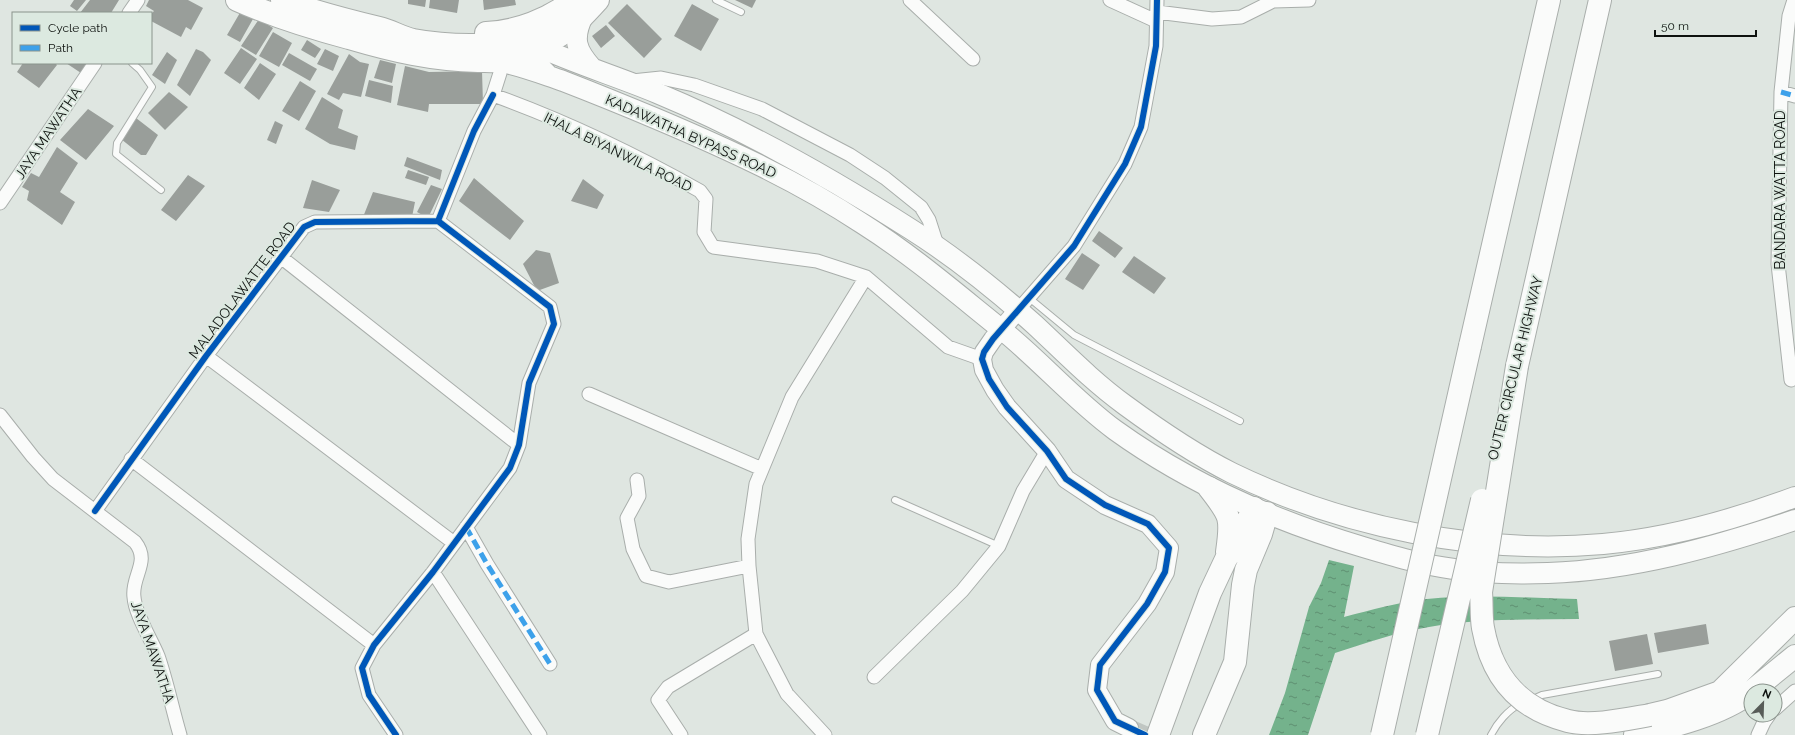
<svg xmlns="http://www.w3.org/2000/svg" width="1795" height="735" font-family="Raleway,sans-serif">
	<defs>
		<pattern id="water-ripples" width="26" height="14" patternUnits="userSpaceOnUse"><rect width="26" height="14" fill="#74b28c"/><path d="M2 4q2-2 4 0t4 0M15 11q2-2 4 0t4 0" fill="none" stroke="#5e8f71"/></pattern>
	</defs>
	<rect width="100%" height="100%" fill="#dfe6e1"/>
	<path fill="url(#water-ripples)" d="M1329,560L1354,566L1344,617C1371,610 1399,602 1427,599C1477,594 1527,598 1577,599L1579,619C1529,620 1478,618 1429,627C1397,632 1366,643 1335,653L1308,735H1269L1285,693L1309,607L1321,583Z"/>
	<path fill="#999e9a" d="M74,0H86L77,11L70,6Z
		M90,0H119L111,13H80Z
		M149,0H188L203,8L191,30L186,27L181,37L151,21V14L154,11L146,6Z
		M408,0H426L425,7L408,4Z
		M430,0H459L457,13L429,8Z
		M483,0H515L516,5L484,10Z
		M735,0H756L752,8Z
		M627,4L662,39L644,58L608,23Z
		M692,4L719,19L701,51L674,36Z
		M241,11L253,19L240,42L227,35Z
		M259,19L273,28L256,55L241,46Z
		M606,25L615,36L601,48L592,36Z
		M273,32L292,43L279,67L259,56Z
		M307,40L321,49L315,58L301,50Z
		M241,48L257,59L240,84L224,73Z
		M196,49L203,52L211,60L190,96L177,85Z
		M325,49L339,56L333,71L317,64Z
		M167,52L177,60L165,84L152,75Z
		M289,53L317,69L310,81L282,65Z
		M349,54L360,62L369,64L361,97L343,93L339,100L327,94Z
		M380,60L396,64L392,83L374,78Z
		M23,63H55L57,65L39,88L17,72Z
		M66,63H87L81,73Z
		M260,63L276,74L259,100L244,88Z
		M405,66L429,72L482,71L483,104H429L428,112L397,105Z
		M369,80L393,86L391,103L365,96Z
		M300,81L316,91L299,121L282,111Z
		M169,92L188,107L165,130L148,113Z
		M322,97L343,110L338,128L358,136L355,150L330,144L305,129Z
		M88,109L114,126L86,160L60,140Z
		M136,118L158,135L146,155H141L121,139Z
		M275,121L283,125L276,144L267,140Z
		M57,147L78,163L60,192L75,202L62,225L27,200L29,191L22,187L31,173L39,177Z
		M407,157L442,170L440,180L404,166Z
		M408,170L429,177L426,185L405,178Z
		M188,175L205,186L176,221L161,210Z
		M474,178L524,221L510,240L459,201Z
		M583,179L604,195L597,209L571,201Z
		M312,180L340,190L329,212L303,208Z
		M431,185L442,189L428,218L417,212Z
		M373,192L415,202L412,217H363Z
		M1099,231L1123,248L1115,258L1092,241Z
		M536,250L550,253L559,283L537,291L523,264Z
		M1082,253L1100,265L1083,290L1065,279Z
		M1134,256L1166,278L1154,294L1122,272Z
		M1706,624L1709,644L1658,653L1654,633Z
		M1647,634L1653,664L1615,671L1609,641Z"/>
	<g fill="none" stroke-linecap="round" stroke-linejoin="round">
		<path stroke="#c0c6c2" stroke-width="18" stroke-dasharray="18 9" stroke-linecap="butt" d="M1129,728L1145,735"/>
		<g stroke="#a9aeab" stroke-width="8">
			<path id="lane" d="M716,0L741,12
				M132,63L140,70L152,87L117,143L116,154L161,190
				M1028,297L1074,335L1240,421
				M895,500L999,546
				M1531,700L1542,695L1658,674
				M1491,735C1497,723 1508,710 1520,704"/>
		</g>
		<g stroke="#a9aeab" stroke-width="15">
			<path id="street" d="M910,0L973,59
				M1110,0L1156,21
				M1157,12L1212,19L1241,17L1273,1L1309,0
				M129,13L138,0
				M501,62L500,73L493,95C562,120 636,155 700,191L706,199L704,232L713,247L817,261L866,277L948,347L982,359
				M632,81L661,78L694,85L762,109L850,155L885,178L921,207L929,220L938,248
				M1781,92L1795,96
				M0,203L95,63
				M282,258L519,445
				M1018,310L1074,246L1125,164L1141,127L1156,46L1157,0
				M206,356L454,543
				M1791,380L1778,264L1781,92L1789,16L1794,0
				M589,394L762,469
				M0,415L33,457L53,479L135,542C151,562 131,576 134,597C135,614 151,639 158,656C167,682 172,708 180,735
				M131,459L374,645
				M637,480L639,496L627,518L633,549L646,576L669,582L749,566
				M95,511L206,356L304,227L315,222L438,221L474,131L493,95
				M466,527L487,564L550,664
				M433,572L540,735
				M874,677L962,591L999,546L1023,491L1047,451
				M1775,709L1795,691
				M396,735L369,695L362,668L374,645L433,572L510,468L519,445L529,383L554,324L550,307L438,221
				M681,735L658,700L668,687L756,634
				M825,735L787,694L756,634L749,566L748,539L756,484L792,397L866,277
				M1758,735L1764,722L1769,715"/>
		</g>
		<g stroke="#a9aeab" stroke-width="20">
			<path id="secondary" d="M1018,310L993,339L984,352L982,359L984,370L995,390L1007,407L1047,451L1066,479L1105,505L1148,524L1169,548L1165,572L1147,604L1100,665L1097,690L1115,721L1129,728"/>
		</g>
		<g stroke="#a9aeab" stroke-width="22">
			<path id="primary" d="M583,16C572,39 576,50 592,68
				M501,62C522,66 542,74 563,81C594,93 626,106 657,119C728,149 798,181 863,224C912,255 956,293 1001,329C1041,361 1074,400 1115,430C1190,484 1275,521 1363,547C1393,556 1423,565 1454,569C1485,574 1517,574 1548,573C1633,570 1715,547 1795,520
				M549,76L535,62L532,44C573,63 616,76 657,93C746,130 831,178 912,230C956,258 997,291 1035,325C1065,353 1092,381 1125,405C1159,430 1194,454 1232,473C1343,527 1480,555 1603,544C1670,538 1733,520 1795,497"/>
		</g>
		<g stroke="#a9aeab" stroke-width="24">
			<path id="highway" d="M237,0C273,16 311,28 349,38C393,51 432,60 478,61C492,61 506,63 519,55C534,47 541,29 550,15
				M282,0C314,12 346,20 379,28C391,31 401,37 413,40C445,46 478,46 510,43C523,42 535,46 547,42C568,34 583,16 598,0
				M486,33C516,32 550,19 573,0
				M1470,346L1549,0
				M1517,366L1600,0
				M1209,488C1231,516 1232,518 1227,552
				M1752,691L1795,656
				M1650,715L1667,711L1720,692L1795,618
				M1158,735L1210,593L1226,559L1233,549L1254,508
				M1204,735L1235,662L1243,585L1246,570L1261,534L1267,513
				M1635,735C1672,727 1721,715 1751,692"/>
		</g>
		<use href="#lane" stroke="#fafbfa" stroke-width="6"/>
		<use href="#street" stroke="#fafbfa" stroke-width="13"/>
		<use href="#secondary" stroke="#fafbfa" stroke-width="18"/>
		<use href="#primary" stroke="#fafbfa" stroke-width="20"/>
		<use href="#highway" stroke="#fafbfa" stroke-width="22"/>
		<g stroke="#a9aeab" stroke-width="24" stroke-linecap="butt">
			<path id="highway-bridge" d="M1517,366L1481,592C1482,604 1481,617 1483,628C1492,677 1519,709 1568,721C1591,727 1627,719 1650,715
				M1382,735L1470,346
				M1427,735L1482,500"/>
		</g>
		<use href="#highway-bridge" stroke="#fafbfa" stroke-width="22"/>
		<path stroke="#3da1ea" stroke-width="5" stroke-dasharray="10 5" stroke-linecap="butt" d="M1781,92L1795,96
			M466,527L487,564L550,664"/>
		<g stroke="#dce9e0" stroke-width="8">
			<path id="cycleway" d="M95,511L206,356L304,227L315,222L438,221L474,131L493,95
				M396,735L369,695L362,668L374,645L433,572L510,468L519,445L529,383L554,324L550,307L438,221
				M1145,735L1115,721L1097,690L1100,665L1147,604L1165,572L1169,548L1148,524L1105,505L1066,479L1047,451L1007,407L989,379L982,359L984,352L993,339L1074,246L1125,164L1141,127L1156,46L1157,0"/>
		</g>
		<use href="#cycleway" stroke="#0057b8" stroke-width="6"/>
	</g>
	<g text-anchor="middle" stroke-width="4" stroke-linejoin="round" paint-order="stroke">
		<g font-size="14" fill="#0e120f" stroke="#dce9e0">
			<text transform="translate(48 133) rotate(-56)" y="5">JAYA MAWATHA</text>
			<text transform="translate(691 136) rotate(24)" y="5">KADAWATHA BYPASS ROAD</text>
			<text transform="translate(618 152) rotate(26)" y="5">IHALA BIYANWILA ROAD</text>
			<text transform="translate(1780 190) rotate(-90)" y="5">BANDARA WATTA ROAD</text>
			<text transform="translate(242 290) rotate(-53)" y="5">MALADOLAWATTE ROAD</text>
			<text transform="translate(1515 368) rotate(-76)" y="5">OUTER CIRCULAR HIGHWAY</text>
			<text transform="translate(153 652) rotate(71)" y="5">JAYA MAWATHA</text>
		</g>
	</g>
	<rect x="12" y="12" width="140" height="52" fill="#dce9e0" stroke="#8a938c"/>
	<rect x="20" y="25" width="20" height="6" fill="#0057b8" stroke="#8a938c"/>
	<text x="48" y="32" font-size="12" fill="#0e120f">Cycle path</text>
	<rect x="20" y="45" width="20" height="6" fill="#3da1ea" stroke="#8a938c"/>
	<text x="48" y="52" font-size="12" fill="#0e120f">Path</text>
	<g transform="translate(1763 703) rotate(23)"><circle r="19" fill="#dce9e0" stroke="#8a938c"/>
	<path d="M0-3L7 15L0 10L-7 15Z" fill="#575c58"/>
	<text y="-6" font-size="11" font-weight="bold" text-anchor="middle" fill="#0e120f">N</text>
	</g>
	<path d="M1655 30v6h101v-6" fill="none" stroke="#0e120f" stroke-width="2"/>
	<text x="1661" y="30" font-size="12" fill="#0e120f" stroke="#dce9e0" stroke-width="3" paint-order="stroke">50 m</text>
</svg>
